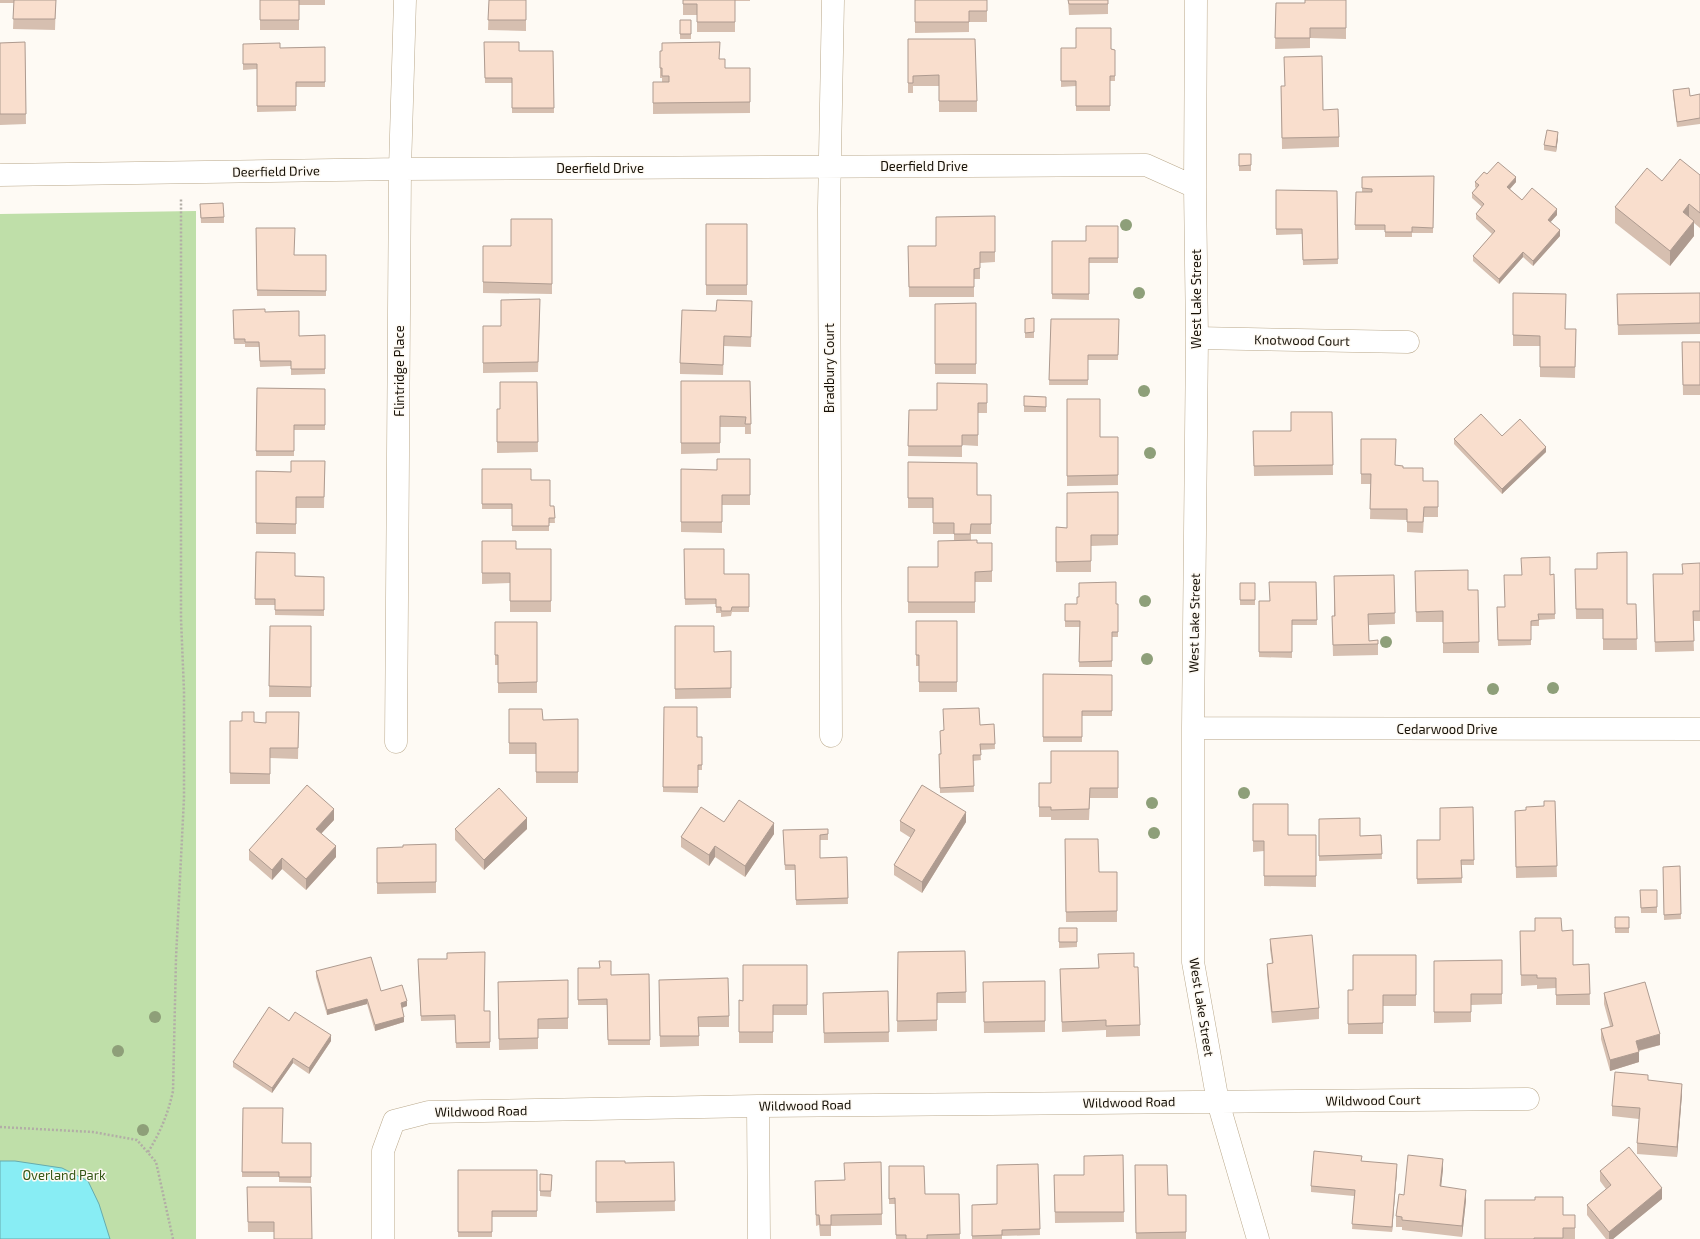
<svg xmlns="http://www.w3.org/2000/svg" width="1700" height="1239" font-family="'Exo 2',sans-serif">
	<rect width="100%" height="100%" fill="#fefaf4"/>
	<path fill="#bfdfa9" d="M196,211V1239H0V214Z"/>
	<path fill="#88edf4" stroke="#66abad" d="M0,1161H15L62,1168L88,1181L99,1204L110,1239H0Z"/>
	<g fill="none" stroke-linecap="round" stroke-linejoin="round">
		<g stroke="#baa98c" stroke-width="23">
			<path id="street" d="M1196,0L1195,187L1197,338L1193,728V962L1218,1102L1258,1239
				M0,175L400,169L1146,165L1195,187
				M1197,338L1408,342
				M1193,728L1700,729
				M831,736L829,208L833,0
				M396,742L400,169L405,0
				M758,1106L759,1239
				M383,1239V1151L394,1121L429,1112L758,1106L1528,1099"/>
		</g>
		<path stroke="#b2ada6" stroke-width="2.5" stroke-dasharray="2 2" stroke-linecap="butt" d="M0,1127L93,1132L137,1140L156,1162L173,1239
			M148,1152C160,1133 168,1114 173,1091L176,958L184,798V691L181,619V199"/>
		<use href="#street" stroke="#fff" stroke-width="22"/>
	</g>
	<g fill="#8e9f79">
		<circle cx="1126" cy="225" r="6"/>
		<circle cx="1139" cy="293" r="6"/>
		<circle cx="1144" cy="391" r="6"/>
		<circle cx="1150" cy="453" r="6"/>
		<circle cx="1145" cy="601" r="6"/>
		<circle cx="1386" cy="642" r="6"/>
		<circle cx="1147" cy="659" r="6"/>
		<circle cx="1553" cy="688" r="6"/>
		<circle cx="1493" cy="689" r="6"/>
		<circle cx="1244" cy="793" r="6"/>
		<circle cx="1152" cy="803" r="6"/>
		<circle cx="1154" cy="833" r="6"/>
		<circle cx="155" cy="1017" r="6"/>
		<circle cx="118" cy="1051" r="6"/>
		<circle cx="143" cy="1130" r="6"/>
	</g>
	<path fill="#d6bfb0" d="M0,0H56L55,30L13,29L14,3H0Z
		M260,0H325V5H299V30H260Z
		M489,0H526V31L488,30Z
		M683,0H750V1H735V32H697V15H683Z
		M915,0H987V22H969V32L915,33Z
		M1068,0H1108V14L1069,15Z
		M1346,0V39L1310,38V48L1275,49L1276,3H1305Z
		M680,20H691V39H680Z
		M908,39L977,101V112H939V86H913V93H908Z
		M25,42L26,124L0,125V43Z
		M484,42L519,51H553L554,113H512V83H485Z
		M243,44L280,48L325,47V87H296V111L257,112V69L243,70Z
		M1061,48L1115,50V81H1110V111H1076V86L1061,87Z
		M1284,57L1323,110L1339,137V147L1282,149L1281,86H1285Z
		M719,59L725,68H750V113L653,114V82H662V78H660V61Z
		M1673,90L1690,96L1700,94V124L1677,127L1673,95Z
		M1558,138L1556,152L1544,150V145Z
		M1239,154H1251V171H1239Z
		M1487,174L1516,182L1510,189L1522,200L1557,215L1550,222L1560,236L1533,266L1523,257L1499,284L1473,261V256L1492,234L1476,219V214L1482,207L1472,198V193L1476,188L1475,187V182Z
		M1700,175V228L1694,223V236L1670,266L1615,223V207L1662,181Z
		M1434,176L1433,233H1412V237H1385V230H1355L1356,192H1362V177Z
		M1276,190L1337,191L1338,264L1303,265L1302,234L1276,235Z
		M200,204L224,217V223H201Z
		M995,216V262L980,263V279H974V297H909L908,246H936Z
		M552,219V294L483,293V246H511Z
		M706,224H747V295H706Z
		M1118,226V263H1089V300L1052,299V241H1086Z
		M256,228L294,255H326V296H257Z
		M1513,293L1565,329H1576L1575,378L1540,377V346H1513Z
		M1700,293V334L1618,335L1617,294Z
		M976,303V374H935V304Z
		M233,310L265,312L299,336L325,335V374L291,375V366L260,367L259,347H245V344H234Z
		M540,310L538,372L483,373V326H501Z
		M716,311H752L751,347L724,346L723,375L680,374V363Z
		M1034,318V338H1025V319Z
		M1051,319H1119L1118,360H1088V385H1049Z
		M1682,342H1700V395H1683Z
		M681,381H750L751,434H745V427H720V453L681,454Z
		M537,382L538,452L497,453V409H500Z
		M987,384V413H978V446L962,445V457L908,456L909,410H937Z
		M257,388L325,389V430H294V456H256Z
		M1024,396L1046,397V412H1024Z
		M1067,399L1100,437H1118V485L1067,486Z
		M1332,412L1333,475L1254,476L1253,431H1291Z
		M1502,436L1546,452L1502,494L1454,444V439Z
		M750,459V505H722V533L681,532V469L717,470Z
		M325,461L324,508H296V534H256V471L291,472Z
		M908,462L977,495H991V534H971V540L977,543H992V582H975V613H908V567H938L954,540V534H933V508H908Z
		M1395,465L1403,468L1423,481H1438V517H1424L1423,533L1407,532V520L1370,519L1371,484H1361V474Z
		M482,469L531,480L550,506H554L555,523H549V531H512V509H482Z
		M1118,492V545L1091,546V572H1056V527L1067,528Z
		M482,541L516,549H551V612H510V583L482,584Z
		M684,549L724,574H749V612H732L731,616L721,617V613H716V604L685,605Z
		M256,552L295,576L324,577V616L275,615V605H255Z
		M1700,563V621H1693L1694,651L1655,652L1653,585L1682,574Z
		M1575,569L1627,604H1636L1637,650H1603V619H1576Z
		M1415,571L1468,590H1478L1479,653H1443V622H1416Z
		M1554,574L1555,619L1539,620V626H1531V645L1498,646L1497,607H1505L1550,575Z
		M1394,575L1395,624L1369,625V641L1378,640V655L1333,656L1332,616H1334V576Z
		M1316,582L1317,625H1292V658L1259,657V601H1269Z
		M1240,583H1255V605H1240Z
		M1065,604H1118V637H1112V667H1079L1080,627H1065Z
		M916,621H957V692H919V666H916Z
		M495,622H537V693H498V665H495Z
		M270,626H311V697H269Z
		M675,626L714,652L731,651V698L675,699Z
		M1043,674L1112,675V716H1082V742H1043Z
		M664,707L697,737H702V770H698V793L663,792Z
		M509,709L543,720L578,719V783H536V754H509Z
		M299,712L298,759L270,758V784H230V721L266,723Z
		M994,724L995,749L980,750L981,760L973,761L974,792L940,793L939,754H941L943,730L980,725Z
		M1118,751V798H1090L1089,820H1051V817H1039V783H1051Z
		M1555,801L1557,877L1516,878L1515,811L1526,810L1544,806Z
		M1253,804L1288,835H1316V887L1264,886V851L1253,852Z
		M1473,807L1474,865H1461L1462,883L1417,884V840H1440Z
		M1319,819L1360,836L1381,835L1382,859L1319,861Z
		M334,820L321,834L336,857L306,890L282,869L272,880L249,860V850Z
		M900,821L966,822L922,893L894,875V865L911,838L900,831Z
		M724,822L774,834L745,877L715,857L709,866L681,847V837Z
		M455,829H527L484,870L455,840Z
		M828,829V840H820V858L847,857L848,904L796,905L795,870H785L783,830Z
		M1065,839L1099,872H1117V922H1066Z
		M436,844V893L377,894V848L403,847Z
		M1680,866L1681,919L1664,920L1663,867Z
		M1640,890H1657V913H1641Z
		M1615,917H1629V933H1615Z
		M1059,928H1077V947L1059,948Z
		M1520,931H1562L1573,965L1589,964L1590,1005H1556V988L1537,989V985L1521,986Z
		M1270,939L1319,1008V1019L1272,1023L1267,974V964L1272,963L1270,949Z
		M965,951L966,1003H937V1031L897,1032L898,952Z
		M1416,955V1006H1383V1034H1348V990H1353Z
		M1502,960V1004L1471,1005V1022L1434,1023V961Z
		M418,965L484,1011H490V1048H456L455,1020L421,1021Z
		M807,965V1015H773V1043H739V1000L743,1001Z
		M1134,967L1140,1025V1036L1106,1037V1030L1062,1032L1060,969Z
		M578,968L611,975L649,974L650,1045H608L607,1005H578Z
		M316,971L381,991L407,1006L402,1008L404,1022L375,1031L367,1004L327,1015L316,977Z
		M568,980V1029H538V1049L499,1050L498,982Z
		M659,980L729,1016V1027H699V1046L660,1047Z
		M1045,981V1032L984,1033L983,982Z
		M888,991L889,1042L824,1043L823,993Z
		M1604,993L1660,1045L1639,1051V1062L1610,1071L1601,1039V1029L1610,1026L1604,1004Z
		M289,1021L331,1041L309,1074L293,1063L272,1093L233,1067V1062Z
		M1648,1080L1682,1094L1677,1157L1637,1154V1143L1639,1119L1612,1116V1106Z
		M243,1108L282,1143H311V1183L279,1182V1177H242Z
		M1123,1155L1124,1222L1055,1223L1054,1175H1084Z
		M596,1161L625,1163L674,1162L675,1211L596,1213Z
		M1362,1161L1397,1170L1392,1232L1352,1229L1354,1196L1311,1192V1186Z
		M881,1162L882,1225L831,1226V1236H820L819,1225L816,1226L815,1181L845,1180Z
		M1038,1164L1040,1235L1002,1236V1239H972V1205L997,1204Z
		M1135,1165L1168,1195H1186V1239H1136Z
		M889,1166L925,1194H959L960,1239H896L895,1204H889Z
		M1443,1169L1441,1186L1466,1200L1462,1237L1402,1230V1227H1396V1216L1404,1195Z
		M458,1170H537V1217H492V1237H458Z
		M1600,1171L1662,1199L1613,1239H1606L1587,1215V1205L1606,1189L1600,1181Z
		M540,1174L552,1175L551,1197L540,1196Z
		M247,1187L312,1239L274,1232H248Z
		M1563,1215H1575V1239H1485Z"/>
	<path fill="#ae9b90" d="M1558,132V138L1556,152V147Z
		M1516,177V182L1507,192V187Z
		M1689,204V220L1683,212Z
		M1557,209V215L1548,225V220Z
		M1694,221V236L1670,266V251Z
		M1560,230V236L1533,266V261Z
		M1523,252V257L1499,284V279Z
		M1546,447V452L1502,494V489Z
		M334,809V820L316,839V829Z
		M966,812V822L922,893V882Z
		M527,818V829L484,870V860Z
		M774,823V834L745,877V866Z
		M336,846V857L306,890V879Z
		M715,846V857L709,866V855Z
		M282,858V869L272,880V870Z
		M367,999V1004L327,1015V1010Z
		M407,1001V1006L401,1008V1003Z
		M404,1017V1022L375,1031V1025Z
		M1660,1034V1045L1636,1051V1041Z
		M331,1035V1041L309,1074V1068Z
		M1639,1052V1062L1610,1071V1060Z
		M293,1058V1063L272,1093V1088Z
		M1682,1084V1094L1677,1157V1147Z
		M1443,1159V1169L1440,1197V1186Z
		M1397,1164V1170L1392,1232V1227Z
		M1662,1188V1199L1613,1239H1609V1232Z
		M1466,1190V1200L1462,1237V1226Z"/>
	<path fill="#f9decd" stroke="#ae9b90" d="M14,0H56L55,19H13Z
		M260,0H299V20H260Z
		M489,0H526V20H488Z
		M683,0H735V22H697V4H683Z
		M915,0H987V11H969V22H915Z
		M1068,0H1108V4H1069Z
		M1305,0H1346V28H1310V38H1275L1276,3H1305Z
		M680,20H691V34H680Z
		M1076,28H1111V49L1115,50V76H1110V106H1076V81H1061V48H1076Z
		M908,39H975L977,101H939V75L913,76V83H908Z
		M25,42L26,114H0V43Z
		M484,42H519V51H553L554,108H512V78H485Z
		M720,42L719,59H725V68H750V102L653,103V82H669V76H662V68H660V51H662V43Z
		M280,43V48L325,47V82H296V106H257V64H243V44Z
		M1322,56L1323,110L1338,109L1339,137L1282,138L1281,86H1285L1284,57Z
		M1689,88L1690,96L1700,94V118L1677,122L1673,90Z
		M1547,130L1558,132L1556,147L1544,145Z
		M1239,154H1251V165L1239,166Z
		M1680,159L1700,175V213L1689,204L1683,212L1694,221L1670,251L1615,207L1647,168L1662,181Z
		M1498,162L1516,177L1507,187L1522,200L1532,188L1557,209L1548,220L1560,230L1533,261L1523,252L1499,279L1473,256L1495,231L1476,214L1484,204L1472,193L1479,185L1475,182L1484,172L1487,174Z
		M1434,176L1433,228L1412,227V232H1385V225H1355L1356,192H1372V189L1362,188V177Z
		M1276,190L1337,191L1338,259L1303,260L1302,229H1276Z
		M223,203L224,217L201,218L200,204Z
		M995,216V252H980V268L974,269V287H909L908,246H936V217Z
		M511,219H552V284L483,282V246H511Z
		M706,224H747V285H706Z
		M1086,226H1118V258H1089V294H1052V241H1086Z
		M256,228H295L294,255H326V291L257,290Z
		M1513,293L1566,294L1565,329H1576L1575,367H1540V336L1513,335Z
		M1700,293V323L1618,325L1617,294Z
		M540,299L538,362L483,363V326H501V300Z
		M717,300L752,301L751,337L724,336L723,365L680,363L682,310L716,311Z
		M976,303V364H935V304Z
		M265,309V312L299,311V336L325,335V369H291V361H260L259,342H245V339H234L233,310Z
		M1034,318V332L1025,333V319Z
		M1051,319H1119L1118,355H1088V380H1049Z
		M1682,342H1700V385H1683Z
		M681,381H750L751,424H745L746,417L720,416V443H681Z
		M500,382H537L538,442H497V409H500Z
		M937,383L987,384V403H978V435H962V446H908L909,410H937Z
		M257,388L325,389V425H294V451H256Z
		M1024,396L1046,397V407L1024,406Z
		M1067,399H1100V437H1118V475L1067,476Z
		M1291,412H1332L1333,465L1254,466L1253,431H1291Z
		M1481,414L1502,436L1520,419L1546,447L1502,489L1454,439Z
		M1361,439H1396L1395,465L1403,466V468H1423V481H1438V507H1424L1423,522H1407V509H1370L1371,474H1361Z
		M717,459H750V495H722V522H681V469L717,470Z
		M291,461H325L324,497H296V524L256,523V471L291,472Z
		M908,462L977,463V495H991V524H971L970,534H954V523H933V498H908Z
		M482,469H531V480H550V506H554L555,518H549V526H512V504H482Z
		M1118,492V535H1091V561L1056,562V527L1067,528V493Z
		M977,540V543H992V571L975,572V602H908V567H938V541Z
		M482,541H516V549H551V601H510V573H482Z
		M684,549H724V574H749V607H732L731,611H721V607H716V599H685Z
		M256,552L295,553V576L324,577V610H275V599H255Z
		M1627,552V604H1636L1637,639H1603V609H1576L1575,569H1597V553Z
		M1550,557V575L1554,574L1555,614H1538L1539,620L1531,621V640H1498L1497,607H1505L1504,575H1522L1521,558Z
		M1700,563V611H1693L1694,641L1655,642L1653,574H1683L1682,564Z
		M1468,570V590H1478L1479,642L1443,643V611L1416,612L1415,571Z
		M1394,575L1395,613L1368,614L1369,641L1378,640V644L1333,645L1332,616H1335L1334,576Z
		M1116,582V604H1118V632H1112V661L1079,662L1080,621H1065V604H1077V597H1079V583Z
		M1269,582H1316L1317,620H1292V652H1259V601H1270Z
		M1240,583H1255V600H1240Z
		M916,621H957V682H919V655H916Z
		M495,622H537V682L498,683V655H495Z
		M270,626H311V687L269,686Z
		M675,626H714V652L731,651V688L675,689Z
		M1043,674L1112,675V711H1082V737H1043Z
		M664,707H697V737H702V765H698V787H663Z
		M979,708L980,725L994,724L995,744H980L981,755H973L974,786L940,788L939,754H941L940,731L944,730L943,709Z
		M509,709H542L543,720L578,719V772H536V743H509Z
		M242,712H254V722L266,723V712H299L298,748H270V774L230,773V721H242Z
		M1051,751H1118V788H1090L1089,809L1051,810V807H1039V783H1051Z
		M307,785L334,809L316,829L336,846L306,879L282,858L272,870L249,850Z
		M922,785L966,812L922,882L894,865L915,830L900,821Z
		M499,788L527,818L484,860L455,829Z
		M739,800L774,823L745,866L715,846L709,855L681,837L701,807L724,822Z
		M1544,801H1555L1557,866L1516,867L1515,811L1526,810V807L1544,806Z
		M1253,804H1288V835H1316V876H1264V841H1253Z
		M1473,807L1474,860H1461L1462,878L1417,879V840H1440V808Z
		M1360,818V836L1381,835L1382,854L1319,856V819Z
		M828,829V834L820,835V858L847,857L848,898L796,900L795,865H785L783,830Z
		M1065,839H1098L1099,872H1117V911L1066,912Z
		M436,844V882L377,883V848L403,847V845Z
		M1680,866L1681,914L1664,915L1663,867Z
		M1640,890H1657V907L1641,908Z
		M1615,917H1629V928H1615Z
		M1535,918H1561L1562,931L1573,930V965L1589,964L1590,994L1556,995V978H1537V975H1521L1520,931H1535Z
		M1059,928H1077V942H1059Z
		M1312,935L1319,1008L1272,1012L1267,964L1273,963L1270,939Z
		M965,951L966,992L937,993V1020L897,1021L898,952Z
		M485,952L484,1011H490V1042L456,1043L455,1015L421,1016L418,959H447V953Z
		M1134,953V967H1138L1140,1025L1106,1026V1020L1062,1022L1060,969L1099,968L1098,954Z
		M1353,955H1416V995H1383V1023L1348,1024V990H1353Z
		M371,957L381,991L402,985L407,1001L401,1003L404,1017L375,1025L367,999L327,1010L316,971Z
		M1502,960V994H1471V1012H1434V961Z
		M599,961H611V975L649,974L650,1040H608L607,999L578,1000V968H600Z
		M743,965H807V1005H773V1032H739V1000L743,1001Z
		M728,978L729,1016L698,1017L699,1036H660L659,980Z
		M568,980V1018L538,1019V1038L499,1039L498,982Z
		M1045,981V1021L984,1022L983,982Z
		M1645,982L1660,1034L1636,1041L1639,1052L1610,1060L1601,1029L1613,1026L1604,993Z
		M888,991L889,1032L824,1033L823,993Z
		M269,1007L289,1021L295,1012L331,1035L309,1068L293,1058L272,1088L233,1062Z
		M1615,1072L1648,1075V1080L1682,1084L1677,1147L1637,1143L1640,1108L1612,1106Z
		M243,1108H283L282,1143H311V1177H279V1172H242Z
		M1629,1147L1662,1188L1609,1232L1587,1205L1611,1185L1600,1171Z
		M1314,1151L1362,1156L1361,1161L1397,1164L1392,1227L1352,1224L1355,1190L1311,1186Z
		M1123,1155L1124,1212H1055L1054,1175H1084V1156Z
		M1408,1155L1443,1159L1440,1186L1466,1190L1462,1226L1402,1220V1217L1396,1216L1399,1194L1404,1195Z
		M596,1161H625V1163L674,1162L675,1201L596,1202Z
		M881,1162L882,1214L831,1215V1225H820L819,1215H816L815,1181L845,1180L844,1163Z
		M1038,1164L1040,1229L1002,1230V1235L972,1236V1205L997,1204V1165Z
		M1135,1165H1167L1168,1195H1186V1232L1136,1233Z
		M889,1166H924L925,1194H959L960,1234L927,1235V1239H906V1235H896L895,1198L889,1199Z
		M458,1170H537V1211H492V1232H458Z
		M540,1174L552,1175L551,1191H540Z
		M247,1187H311L312,1239H274V1222H248Z
		M1535,1197H1563V1215H1575V1228H1563V1238H1534V1239H1485V1200H1535Z"/>
	<g text-anchor="middle" stroke-width="3" stroke-linejoin="round" paint-order="stroke">
		<g font-size="13" fill="#161006" stroke="#fefaf4">
			<text x="924" y="171">Deerfield Drive</text>
			<text x="600" y="173">Deerfield Drive</text>
			<text transform="translate(276 171) rotate(-1)" y="5">Deerfield Drive</text>
			<text transform="translate(1196 299) rotate(-90)" y="5">West Lake Street</text>
			<text transform="translate(1302 340) rotate(1)" y="5">Knotwood Court</text>
			<text transform="translate(829 368) rotate(-90)" y="5">Bradbury Court</text>
			<text transform="translate(399 371) rotate(-90)" y="5">Flintridge Place</text>
			<text transform="translate(1194 623) rotate(-89)" y="5">West Lake Street</text>
			<text x="1447" y="734">Cedarwood Drive</text>
			<text transform="translate(1202 1007) rotate(81)" y="5">West Lake Street</text>
			<text transform="translate(1373 1100) rotate(-1)" y="5">Wildwood Court</text>
			<text transform="translate(1129 1102) rotate(-1)" y="5">Wildwood Road</text>
			<text transform="translate(805 1105) rotate(-1)" y="5">Wildwood Road</text>
			<text transform="translate(481 1111) rotate(-1)" y="5">Wildwood Road</text>
		</g>
		<g font-size="13" fill="#335514" stroke="#fefaf4">
			<text x="64" y="1180">Overland Park</text>
		</g>
	</g>
</svg>
